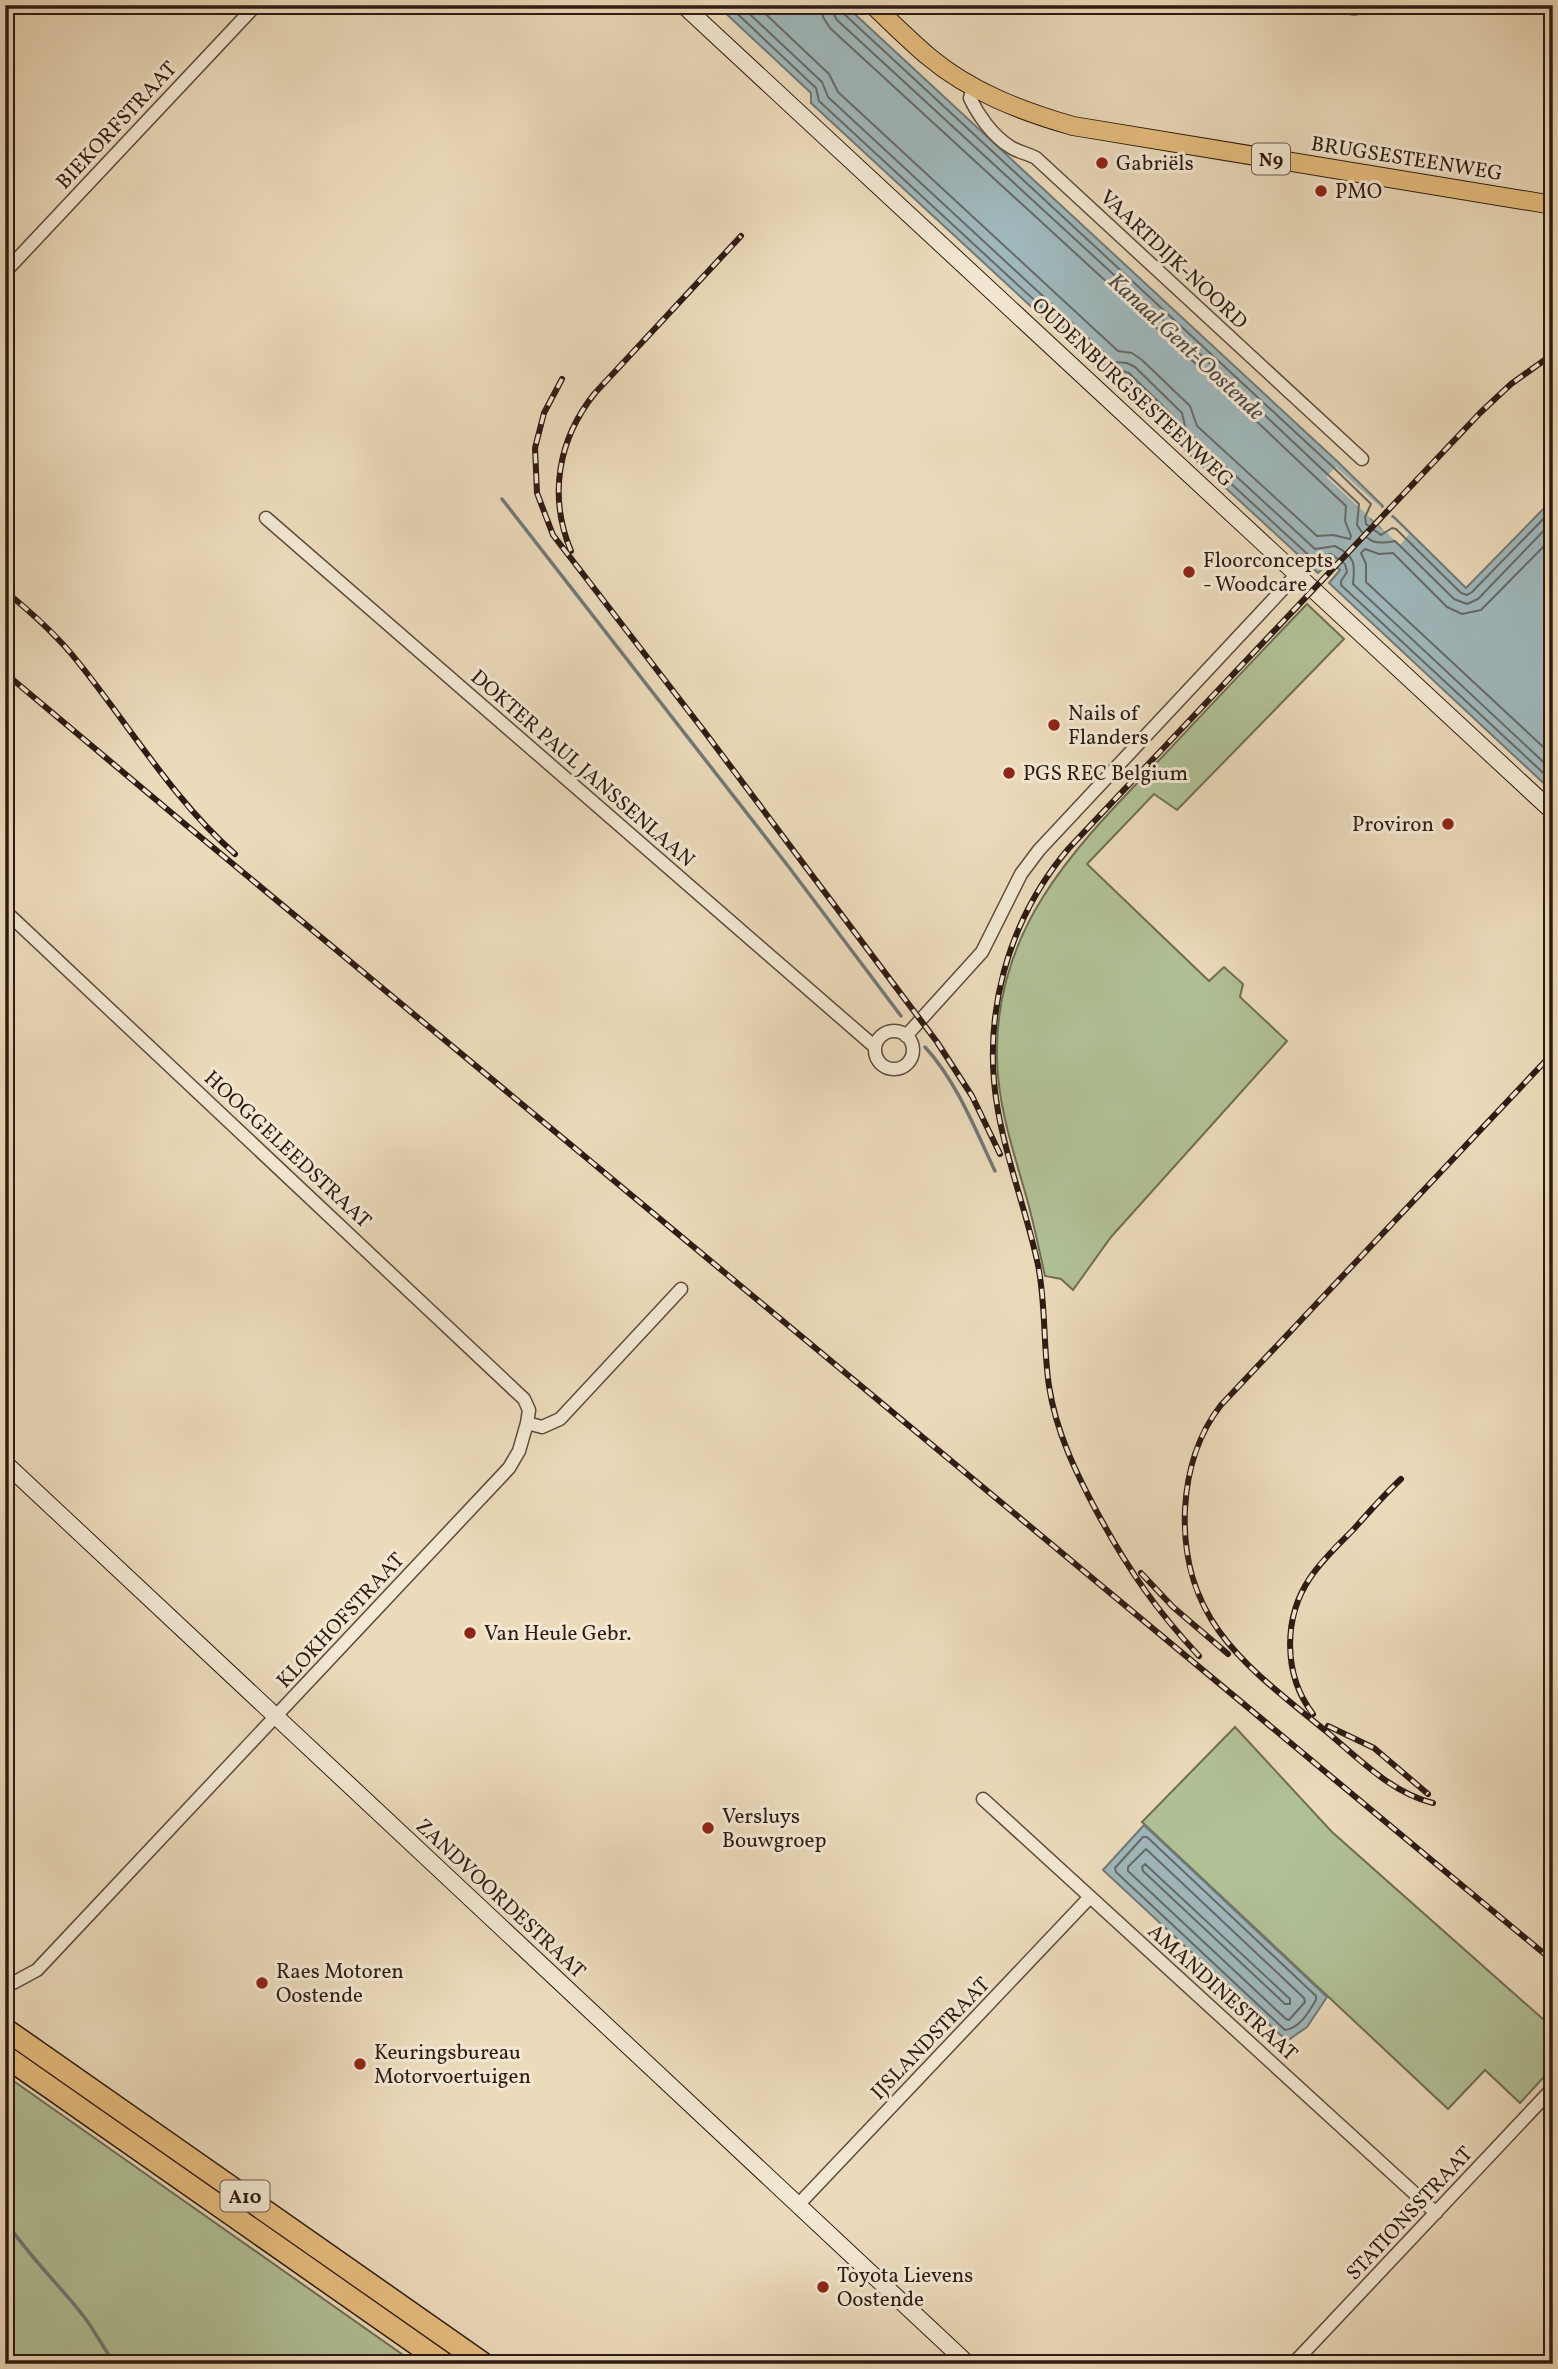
<svg xmlns="http://www.w3.org/2000/svg" width="1558" height="2369" font-family="Vollkorn,serif">
	<rect width="100%" height="100%" fill="#ecdbbb"/>
	<filter id="stains"><feTurbulence type="fractalNoise" baseFrequency=".00286" numOctaves="4"/><feColorMatrix values="0 0 0 0 .2 0 0 0 0 .09 0 0 0 0 .02 0 0 0 .5 -.17"/></filter>
	<radialGradient id="worn" r=".72"><stop offset=".6" stop-color="#630" stop-opacity="0"/><stop offset="1" stop-color="#630" stop-opacity=".3"/></radialGradient>
	<path fill="#b1c196" stroke="#6f6e54" stroke-width="2" d="M1307,604L1344,639L1177,810L1154,794L1087,864L1209,981L1224,967L1243,984L1240,997L1287,1041L1111,1237L1073,1290L1061,1279L1045,1276C1039,1250 1034,1224 1027,1199C1014,1153 998,1107 997,1059C994,924 1079,844 1165,754C1212,704 1259,654 1307,604Z
		M1235,1727L1332,1832L1553,2028V2067L1520,2103L1485,2070L1448,2109L1142,1822Z
		M5,2075L416,2364H5Z"/>
	<path fill="#9fb8bc" stroke="#717978" stroke-width="2" d="M705,5H845L1339,463L1383,506L1371,519L1382,528L1393,516L1466,588L1553,499V792L1329,583L1340,570L1330,561L1318,573L1164,431L1170,423L1123,378L1116,385L811,103V93L720,8H708Z
		M1295,5H1411L1354,15Z
		M1144,1825L1327,1997L1307,2027L1287,2041L1103,1870Z"/>
	<path fill="#ecdbbb" d="M1336,467L1384,510L1376,518L1381,524L1389,515L1409,534L1400,545L1326,477Z"/>
	<g fill="none" stroke-linecap="round" stroke-linejoin="round">
		<path stroke="#666a68" stroke-width="2" d="M728,5L816,88L819,101L1113,373L1123,371L1129,373L1175,418L1176,433L1315,561H1319L1325,555L1331,554L1345,564L1347,572L1341,581V585L1553,782
			M740,5L822,82L828,97L1114,362L1127,363L1135,367L1182,413L1186,430L1315,549L1335,546C1356,557 1355,564 1353,584L1553,771
			M756,5L829,74L838,92L1118,351L1132,353L1142,360L1190,406L1197,426L1317,536L1333,535L1350,539L1351,536L1345,521L1346,506L1195,363L830,28L823,17L821,5
			M832,5L833,13L837,20L1202,356L1359,504L1357,525C1368,543 1376,545 1395,541L1454,599L1467,604L1478,599L1553,521
			M841,5L843,13L1334,468L1371,504L1365,517L1366,524L1381,535L1392,528L1396,529L1461,593L1467,595L1472,592L1553,509
			M1553,537L1481,610L1462,614L1447,607L1393,553L1379,554L1365,549L1361,553L1366,564V582L1553,756
			M1143,1837H1147L1316,1996V2000C1308,2013 1300,2028 1285,2030L1116,1872L1115,1868Z
			M1146,1849L1304,1998L1305,2002L1289,2020L1286,2019L1128,1871V1867Z
			M1145,1864L1290,1999V2004H1285L1143,1871L1142,1867Z"/>
		<path stroke="#717978" stroke-width="3.5" d="M502,499L788,866L901,1016
			M925,1047C957,1082 975,1129 995,1171
			M5,2220C28,2256 59,2284 85,2318C96,2333 104,2349 115,2364"/>
		<g stroke="#5d4b3d" stroke-width="15">
			<path id="street" d="M973,87L970,98C978,115 992,135 1009,146C1017,152 1027,153 1036,158L1362,459
				M5,272L256,5
				M266,518L875,1047
				M5,911L524,1399L529,1410L527,1423
				M875 1050a19 19 0 1 1 38 0a19 19 0 1 1-38 0Z
				M906,1036L982,952L1021,874L1039,850L1297,574
				M983,1799L1436,2213
				M13,1983L37,1970L509,1468L519,1451L527,1423L542,1427L560,1419L681,1289
				M798,2205L1090,1897
				M1293,2364L1553,2088"/>
		</g>
		<g stroke="#2d1b13" stroke-width="18">
			<path id="secondary" d="M683,5L1553,812
				M5,1463L968,2364"/>
		</g>
		<g stroke="#2d1b13" stroke-width="20">
			<path id="primary" d="M873,5C891,22 909,40 929,57C971,92 1021,111 1073,126L1553,205"/>
		</g>
		<g stroke="#2d1b13" stroke-width="24">
			<path id="highway" d="M5,2029L484,2364
				M5,2056L445,2364"/>
		</g>
		<use href="#street" stroke="#f3e8d3" stroke-width="12"/>
		<use href="#secondary" stroke="#f3e8d3" stroke-width="16"/>
		<use href="#primary" stroke="#e6be7e" stroke-width="18"/>
		<use href="#highway" stroke="#e6be7e" stroke-width="21"/>
		<g stroke="#2d1b13" stroke-width="6">
			<path id="rail" d="M562,379L544,413L535,448L537,493L553,535L704,731L937,1042L972,1096L1000,1154
				M571,551C548,496 558,439 595,393L741,236
				M5,591C32,613 57,635 78,662C129,725 174,801 235,854
				M5,673L186,825L1553,1961
				M1141,1573L1173,1607L1228,1654
				M1199,1656C1156,1610 1128,1569 1098,1514C1076,1473 1056,1432 1049,1386C1043,1346 1046,1305 1038,1265C1027,1213 1007,1163 998,1111C981,1017 1007,921 1069,848L1480,413L1511,384L1553,354
				M1313,1714C1283,1675 1283,1618 1310,1578C1322,1560 1338,1545 1353,1530C1368,1513 1384,1495 1401,1479
				M1328,1726L1374,1748L1428,1794
				M1433,1803C1392,1793 1359,1759 1327,1732C1249,1668 1180,1622 1185,1509C1187,1472 1198,1434 1221,1405L1553,1053"/>
		</g>
		<use href="#rail" stroke="#f3e8d3" stroke-width="3.5" stroke-dasharray="10" stroke-linecap="butt"/>
	</g>
	<g fill="#8f2418" stroke="#f3e8d3" stroke-width="2.5">
		<circle cx="1102" cy="163" r="7"/>
		<circle cx="1321" cy="191" r="7"/>
		<circle cx="1189" cy="572" r="7"/>
		<circle cx="1054" cy="725" r="7"/>
		<circle cx="1009" cy="773" r="7"/>
		<circle cx="1448" cy="824" r="7"/>
		<circle cx="470" cy="1633" r="7"/>
		<circle cx="708" cy="1828" r="7"/>
		<circle cx="262" cy="1983" r="7"/>
		<circle cx="360" cy="2064" r="7"/>
		<circle cx="823" cy="2287" r="7"/>
	</g>
	<g text-anchor="middle" stroke-width="6" stroke-linejoin="round" paint-order="stroke">
		<g fill="#f3e8d3" stroke="#68584d" stroke-width="2">
			<rect x="1252" y="143.5" width="38" height="31" rx="5"/>
			<rect x="220.5" y="2180.5" width="49" height="31" rx="5"/>
		</g>
		<g font-size="19" font-weight="bold" fill="#2d1b13">
			<text x="1271" y="166">N9</text>
			<text x="245" y="2203">A10</text>
		</g>
		<g font-size="21" fill="#2d1b13" stroke="#f3e8d3">
			<text transform="translate(116 125) rotate(-47)" y="7">BIEKORFSTRAAT</text>
			<text transform="translate(1407 158) rotate(9)" y="7">BRUGSESTEENWEG</text>
			<text transform="translate(1174 259) rotate(43)" y="7">VAARTDIJK-NOORD</text>
			<text transform="translate(1133 392) rotate(43)" y="7">OUDENBURGSESTEENWEG</text>
			<text transform="translate(583 768) rotate(41)" y="7">DOKTER PAUL JANSSENLAAN</text>
			<text transform="translate(288 1149) rotate(43)" y="7">HOOGGELEEDSTRAAT</text>
			<text transform="translate(340 1620) rotate(-47)" y="7">KLOKHOFSTRAAT</text>
			<text transform="translate(501 1898) rotate(43)" y="7">ZANDVOORDESTRAAT</text>
			<text transform="translate(1223 1992) rotate(42)" y="7">AMANDINESTRAAT</text>
			<text transform="translate(930 2038) rotate(-46)" y="7">IJSLANDSTRAAT</text>
			<text transform="translate(1409 2213) rotate(-47)" y="7">STATIONSSTRAAT</text>
		</g>
		<g font-size="21" fill="#2d1b13" stroke="#f3e8d3" text-anchor="start">
			<text x="1116" y="170">Gabriëls</text>
			<text x="1335" y="198">PMO</text>
			<text x="1203" y="567">Floorconcepts<tspan x="1203" dy="24">- Woodcare</tspan></text>
			<text x="1068" y="720">Nails of<tspan x="1068" dy="24">Flanders</tspan></text>
			<text x="1023" y="780">PGS REC Belgium</text>
			<text x="1434" y="831" text-anchor="end">Proviron</text>
			<text x="484" y="1640">Van Heule Gebr.</text>
			<text x="722" y="1823">Versluys<tspan x="722" dy="24">Bouwgroep</tspan></text>
			<text x="276" y="1978">Raes Motoren<tspan x="276" dy="24">Oostende</tspan></text>
			<text x="374" y="2059">Keuringsbureau<tspan x="374" dy="24">Motorvoertuigen</tspan></text>
			<text x="837" y="2282">Toyota Lievens<tspan x="837" dy="24">Oostende</tspan></text>
		</g>
		<g font-size="23" font-style="italic" fill="#4f4a46" stroke="#f3e8d3">
			<text transform="translate(1187 346) rotate(43)" y="8">Kanaal Gent-Oostende</text>
		</g>
	</g>
	<rect width="1558" height="2369" fill="none" stroke="#ecdbbb" stroke-width="28"/>
	<rect x="7" y="7" width="1544" height="2355" fill="none" stroke="#2d1b13" stroke-width="3.5"/>
	<rect x="14" y="14" width="1530" height="2341" fill="none" stroke="#2d1b13" stroke-width="2"/>
	<rect width="100%" height="100%" filter="url(#stains)"/>
	<rect width="100%" height="100%" fill="url(#worn)"/>
</svg>
